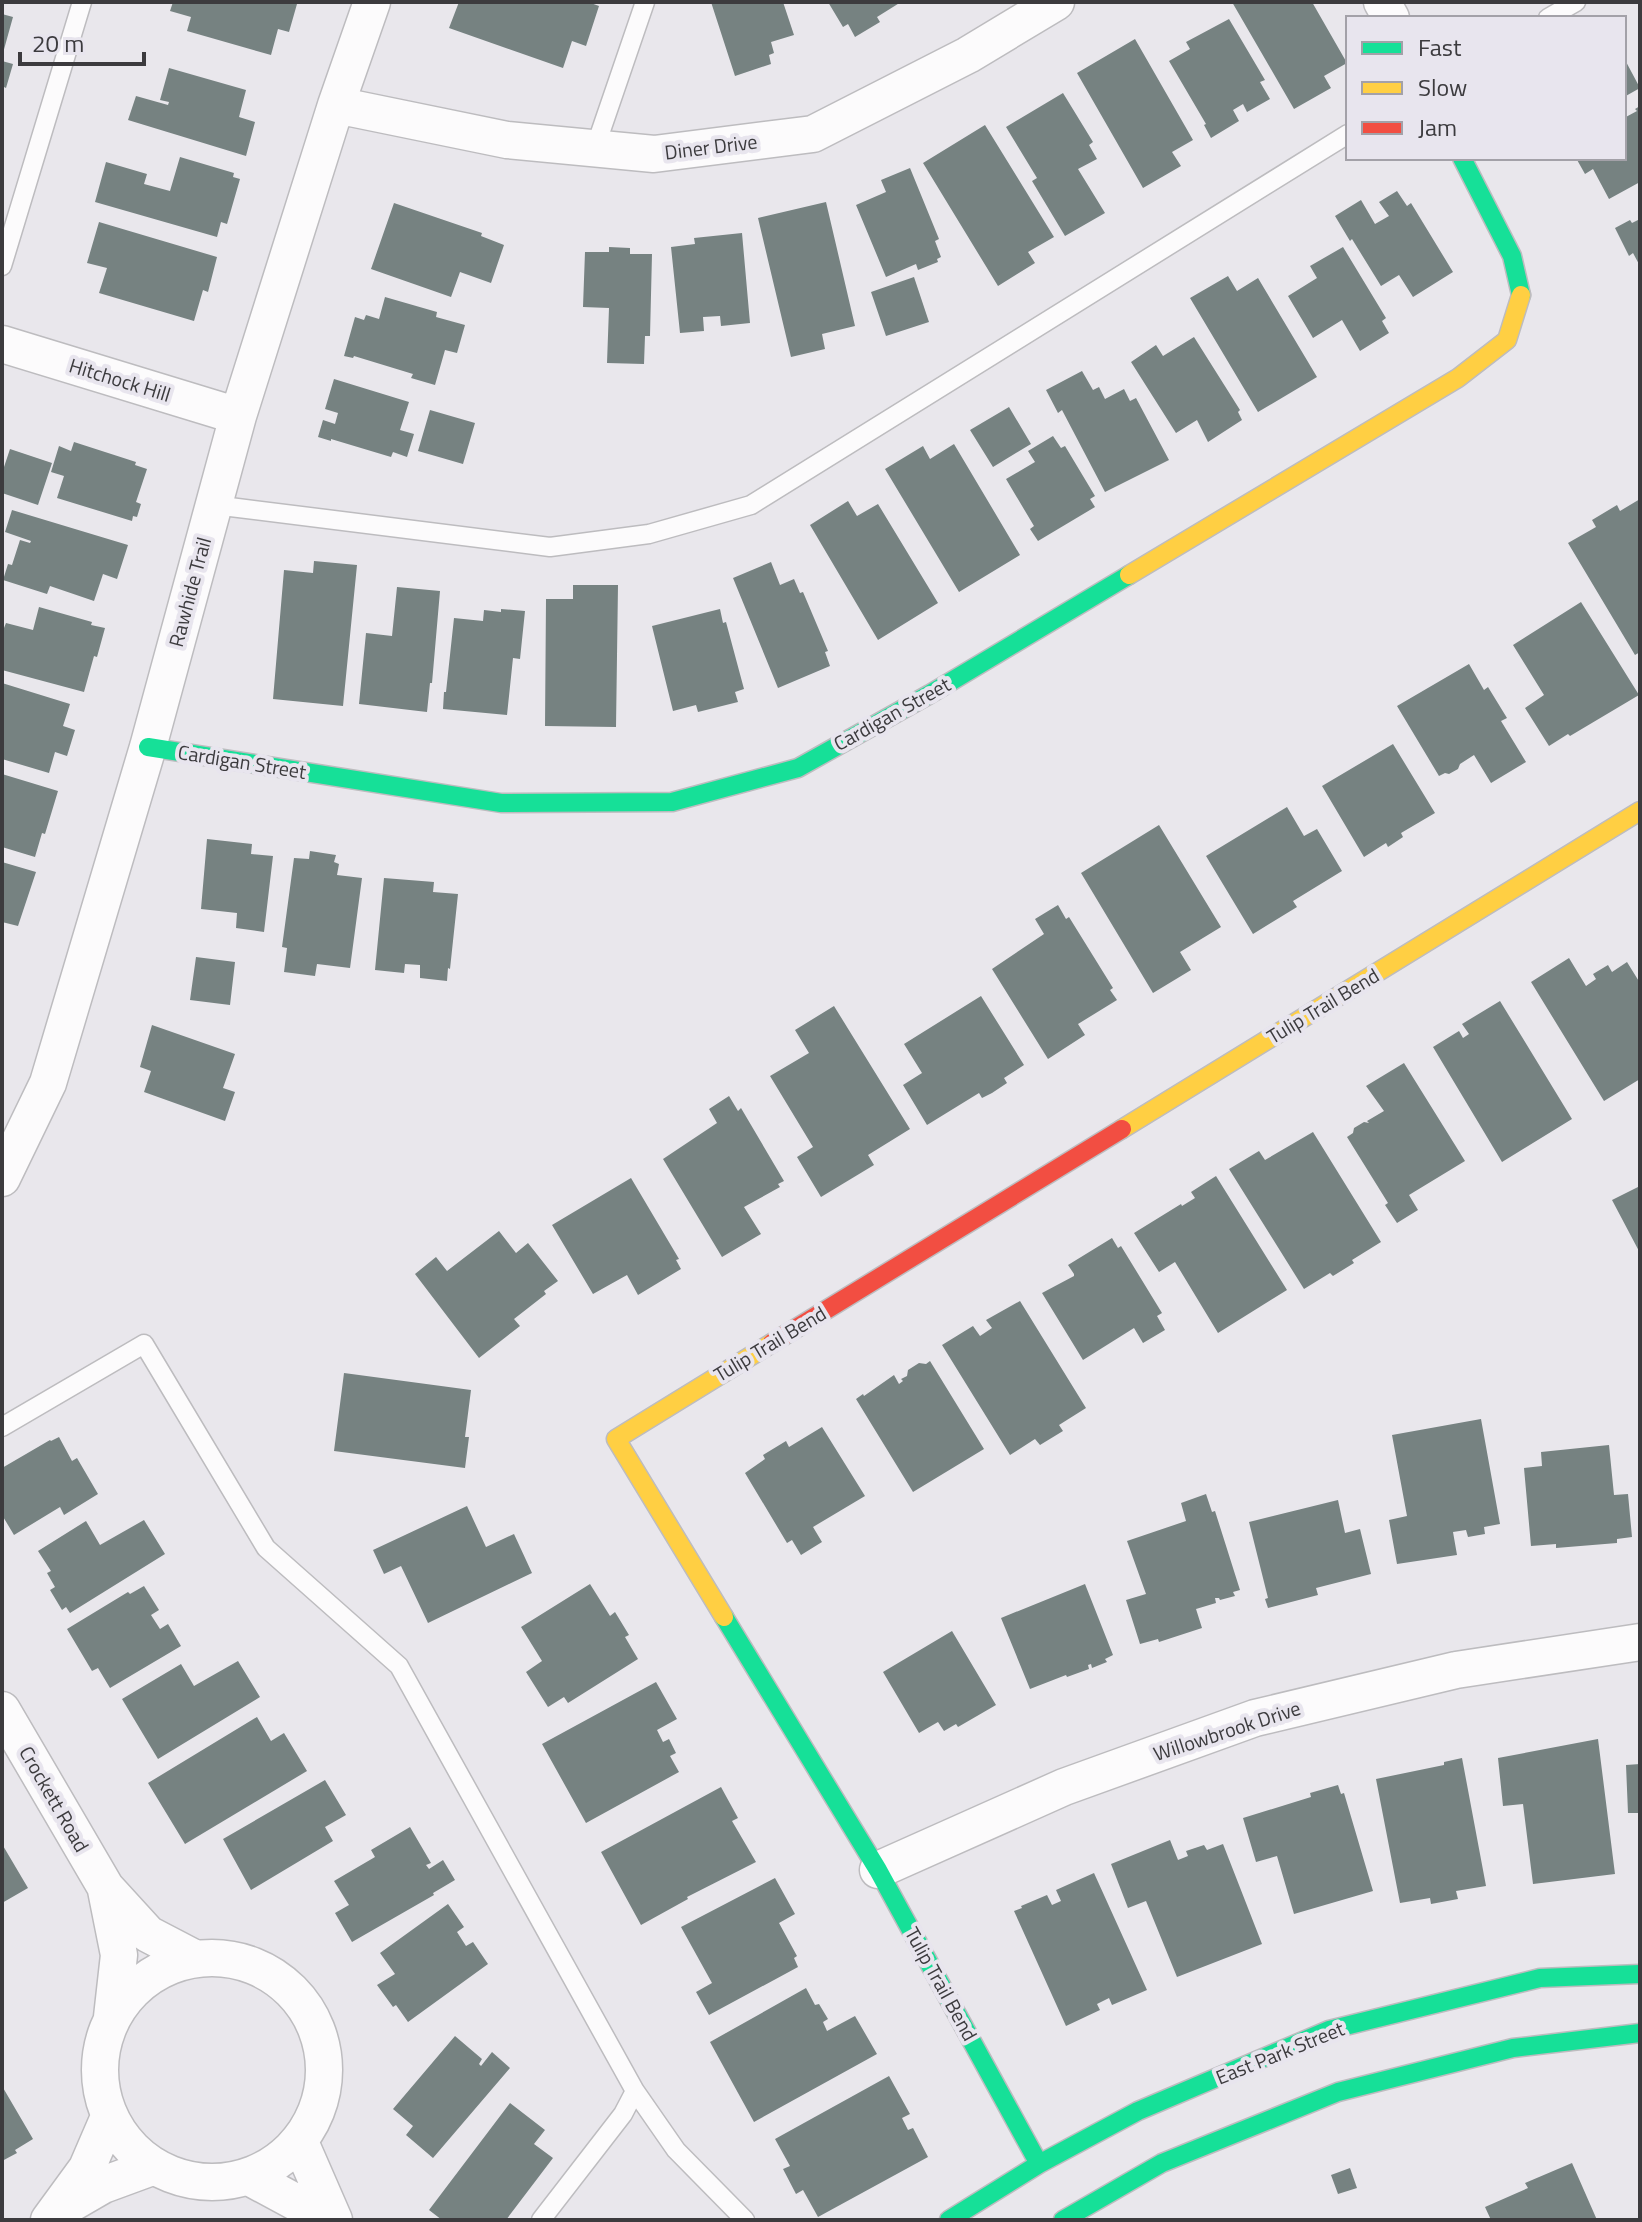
<svg xmlns="http://www.w3.org/2000/svg" width="1642" height="2222" font-family="'Titillium Web',sans-serif">
	<rect width="100%" height="100%" fill="#e9e7ec"/>
	<path fill="#768281" d="M173,2H288L297,4L289,32L278,29L271,55L187,31L191,17L170,11Z
		M459,2H588L599,6L586,46L572,41L563,68L449,28Z
		M711,2H783L794,35L771,42L774,53L769,55L771,64L735,76Z
		M828,2H901L877,17L880,22L855,37L848,24L843,27Z
		M1232,2H1312L1347,63L1324,76L1331,88L1294,109Z
		M2,14L13,17L3,53H2Z
		M1229,19L1265,80L1260,82L1270,99L1247,112L1243,104L1233,110L1239,121L1211,138L1204,125L1206,124L1169,61L1190,49L1186,42Z
		M1135,39L1193,140L1172,152L1181,166L1143,188L1077,73Z
		M1624,58L1640,88L1624,97Z
		M2,61L13,64L6,88L2,86Z
		M169,68L246,90L239,117L255,122L246,156L128,120L136,96L168,105L169,102L160,100Z
		M1063,93L1093,142L1089,145L1097,159L1078,169L1105,213L1065,236L1032,181L1037,178L1006,127Z
		M1640,106V182L1609,199L1593,169L1585,174L1576,158H1624V118L1637,111L1635,109Z
		M985,125L1054,237L1028,252L1035,263L998,286L923,163Z
		M180,157L234,173L233,177L240,179L227,224L221,222L217,237L95,202L106,162L147,174L144,184L170,191Z
		M910,168L939,239L935,241L941,257L937,259L938,262L918,270L916,264L886,277L856,205L886,192L881,180Z
		M1397,191L1407,206L1411,203L1453,272L1413,297L1399,275L1381,286L1352,239L1350,241L1335,216L1361,200L1375,224L1389,216L1379,202Z
		M826,202L855,326L822,334L825,349L791,357L758,218Z
		M394,203L482,233L481,236L504,245L491,283L460,272L451,297L371,269Z
		M1640,219V266L1633,253L1629,256L1615,228L1630,220L1632,223Z
		M99,222L217,257L208,292L203,290L194,321L99,293L107,268L87,263Z
		M742,233L750,323L721,326L720,316L703,317L704,331L680,333L671,247L695,244L694,238Z
		M609,247L630,248V254H652L650,336H645L644,364L607,363L609,308L583,307L585,252H609Z
		M1343,247L1386,318L1382,321L1389,333L1360,351L1342,320L1313,338L1288,296L1317,278L1310,266Z
		M1228,276L1237,291L1258,278L1317,377L1258,412L1190,298Z
		M914,277L929,322L886,336L871,292Z
		M385,297L437,312L436,317L465,325L457,353L445,350L435,385L411,378L413,374L354,356L353,358L344,356L355,317L364,320L366,315L379,319Z
		M1194,337L1240,410L1238,412L1242,420L1208,442L1197,420L1176,433L1131,362L1156,345L1163,356Z
		M1082,371L1093,390L1099,387L1105,399L1124,389L1130,401L1136,398L1169,460L1105,492L1062,410L1058,413L1046,390Z
		M334,379L409,402L400,430L414,434L407,457L393,452L391,457L331,439V441L318,437L323,420L335,424L338,413L325,409Z
		M1009,407L1031,444L993,467L970,430Z
		M430,410L475,423L463,464L418,451Z
		M1053,436L1061,448L1065,446L1095,496L1090,499L1095,507L1038,541L1030,529L1034,526L1006,479L1035,462L1028,451Z
		M74,442L136,462L135,465L147,469L136,502L141,504L137,517L133,516L132,521L57,498L64,476L51,472L59,446L71,451Z
		M954,444L1020,555L959,592L885,469L923,446L930,459Z
		M10,449L52,463L38,505L2,493V473Z
		M1640,499V652L1635,655L1568,543L1596,527L1592,520L1617,505L1620,511Z
		M848,501L857,516L878,504L938,603L878,640L810,525Z
		M12,510L128,545L117,579L103,574L94,601L50,586L47,594L3,580L8,564L12,565L20,540L30,543L31,541L5,532Z
		M314,561L357,565L343,706L273,699L284,570L313,573Z
		M771,562L780,585L794,579L800,593L803,592L828,651L825,652L830,666L778,688L733,578Z
		M573,585H618L616,727L545,726L546,599H573Z
		M397,587L440,591L432,683H430L427,712L359,704L366,633L392,636Z
		M1581,602L1639,695L1570,736L1568,734L1549,746L1525,708L1544,695L1513,645Z
		M39,607L92,622L91,625L105,628L97,657L94,656L84,692L2,670V627L4,628L6,623L33,630Z
		M501,609L525,611L520,659L513,658L507,715L443,709L444,692H446L454,618L483,621L484,610L501,612Z
		M720,609L723,623L726,622L744,689L735,692L738,702L698,712L696,705L673,711L652,626Z
		M1469,664L1484,690L1488,687L1507,718L1501,721L1526,762L1491,783L1474,755L1460,764L1458,769L1449,774L1445,773L1439,776L1397,706Z
		M2,683L70,704L63,726L75,730L67,756L55,752L49,773L2,759Z
		M1393,744L1435,813L1401,833L1403,837L1388,847L1386,843L1364,857L1322,786Z
		M2,774L58,791L45,834L42,833L35,857L2,847Z
		M1287,807L1304,836L1317,829L1342,871L1293,901L1297,907L1253,934L1206,856Z
		M1159,825L1221,927L1180,952L1191,970L1153,993L1081,873Z
		M207,839L252,844L251,854L273,856L264,932L236,928L237,913L201,909Z
		M310,851L336,855L334,862L339,864L337,875L362,878L350,968L317,964L315,976L284,972L287,948L282,947L294,858L309,859Z
		M2,862L36,872L18,926L2,922Z
		M384,878L434,882L433,892L458,894L450,969L448,968L447,981L420,978V965L405,964L404,973L375,970Z
		M1058,905L1066,919L1069,917L1113,988L1110,990L1117,1000L1078,1024L1085,1035L1048,1059L992,969L1044,934L1035,919Z
		M196,957L235,962L230,1005L190,1000Z
		M1569,958L1586,986L1596,979L1593,974L1608,965L1612,972L1627,962L1640,983V1079L1604,1101L1531,982Z
		M981,996L1024,1065L1004,1078L1007,1083L992,1093L982,1098L979,1093L927,1125L903,1085L922,1073L904,1044Z
		M1500,1001L1572,1119L1502,1162L1433,1047L1459,1031L1463,1038L1469,1034L1462,1024Z
		M834,1006L910,1129L868,1155L874,1165L821,1197L797,1157L813,1147L770,1076L809,1053L795,1030Z
		M152,1025L235,1054L223,1088L235,1092L225,1121L144,1092L151,1071L140,1067Z
		M1404,1063L1465,1161L1409,1195L1418,1210L1397,1223L1385,1205L1388,1203L1347,1137L1353,1133L1354,1128L1364,1122L1369,1123L1367,1121L1384,1111L1366,1086Z
		M729,1096L738,1111L741,1108L784,1181L778,1184L780,1187L744,1207L761,1234L722,1257L663,1159L717,1123L709,1109Z
		M1313,1132L1381,1242L1352,1260L1354,1263L1333,1276L1330,1273L1304,1289L1229,1169L1259,1151L1265,1160Z
		M1216,1176L1287,1290L1218,1333L1175,1262L1159,1272L1134,1233L1181,1204L1182,1206L1195,1198L1191,1192Z
		M631,1178L679,1259L676,1260L681,1269L638,1295L627,1275L593,1294L552,1225Z
		M1640,1186V1253L1612,1200Z
		M499,1231L516,1253L528,1243L558,1281L544,1291L546,1294L514,1319L520,1326L479,1358L415,1274L436,1257L447,1271Z
		M1112,1238L1118,1248L1121,1246L1162,1313L1157,1316L1165,1330L1143,1343L1134,1328L1083,1360L1042,1293L1074,1276V1274L1068,1265Z
		M1020,1301L1086,1408L1059,1425L1063,1431L1040,1445L1035,1439L1010,1455L942,1345L973,1326L980,1336L992,1328L986,1320Z
		M930,1361L984,1449L913,1492L856,1399L863,1394L864,1396L894,1375L899,1384L903,1381L901,1379L907,1376L908,1370L919,1363L926,1364Z
		M344,1373L471,1390L465,1437H469L465,1468L334,1451Z
		M1481,1419L1500,1524L1484,1527L1485,1534L1468,1537L1466,1530L1453,1532L1457,1555L1397,1564L1389,1520L1407,1516L1392,1435Z
		M822,1427L865,1496L813,1527L822,1542L801,1555L792,1540L787,1543L745,1473L765,1459L763,1455L786,1441L789,1447Z
		M59,1437L72,1461L77,1458L98,1494L64,1515L60,1507L14,1535L2,1515V1468L50,1440L51,1441Z
		M1609,1445L1614,1495L1628,1494L1632,1537L1617,1539V1543L1556,1548V1544L1531,1546L1524,1468L1542,1466L1541,1452Z
		M1206,1494L1212,1512L1215,1511L1240,1590L1233,1592L1235,1596L1220,1600L1219,1598H1215L1216,1603L1196,1609L1202,1628L1159,1642L1158,1639L1140,1644L1126,1600L1146,1594L1127,1541L1186,1521L1181,1503Z
		M1338,1500L1345,1533L1360,1529L1371,1574L1316,1588L1318,1595L1268,1608L1265,1599L1268,1598L1249,1522Z
		M467,1506L486,1547L514,1534L532,1573L428,1623L401,1566L384,1574L373,1550Z
		M144,1520L165,1554L70,1613L66,1607L62,1610L50,1590L55,1587L47,1573L51,1571L38,1551L86,1521L100,1545Z
		M590,1584L610,1616L615,1612L629,1635L625,1637L638,1659L568,1703L564,1697L548,1707L526,1672L542,1661L521,1627Z
		M1085,1584L1113,1655L1105,1659L1107,1662L1092,1668L1091,1664L1088,1665L1089,1669L1067,1677L1066,1675L1030,1689L1001,1618Z
		M144,1586L159,1610L151,1615L160,1629L168,1624L181,1646L110,1688L98,1668L92,1671L67,1629L128,1592L130,1594Z
		M952,1631L996,1705L958,1727L956,1724L944,1731L938,1722L919,1733L883,1672Z
		M238,1661L260,1697L158,1759L122,1699L181,1664L194,1686Z
		M656,1682L677,1719L657,1730L663,1742L669,1739L676,1753L670,1756L679,1772L586,1823L542,1744Z
		M257,1717L271,1741L284,1733L307,1771L185,1844L148,1783Z
		M1598,1739L1615,1874L1533,1884L1523,1804L1503,1806L1498,1758Z
		M1462,1758L1486,1886L1456,1891L1458,1899L1431,1904L1430,1898L1400,1903L1376,1779L1444,1765V1762Z
		M1640,1764V1813H1628L1626,1765Z
		M325,1780L346,1815L325,1827L333,1841L251,1890L223,1839Z
		M1338,1785L1341,1794L1344,1793L1373,1891L1294,1914L1277,1856L1256,1862L1243,1818L1311,1797L1310,1793Z
		M721,1787L738,1818L732,1821L756,1862L687,1897L688,1899L641,1925L601,1852Z
		M410,1827L431,1863L426,1865L429,1869L443,1860L455,1880L433,1893L434,1895L352,1942L335,1913L349,1905L334,1881L375,1857L371,1850Z
		M1170,1840L1178,1860L1188,1856L1186,1851L1204,1845L1207,1850L1223,1844L1262,1944L1177,1977L1146,1901L1128,1908L1111,1864Z
		M2,1844L28,1888L2,1903Z
		M1094,1873L1147,1990L1112,2005L1109,1998L1097,2004L1100,2010L1066,2026L1014,1911L1022,1908L1021,1906L1047,1895L1052,1905L1061,1901L1056,1890Z
		M775,1878L795,1914L779,1923L797,1956L794,1958L798,1967L709,2015L696,1992L712,1983L681,1927Z
		M448,1904L464,1927L457,1932L466,1946L473,1942L488,1964L408,2022L396,2005L393,2007L377,1985L395,1974L380,1953Z
		M806,1988L815,2005L819,2004L828,2019L823,2022L827,2031L855,2016L877,2054L754,2122L710,2042Z
		M455,2036L482,2059L479,2064L481,2066L492,2052L510,2068L433,2158L406,2135L413,2126L393,2109Z
		M889,2076L910,2114L902,2118L908,2130L913,2128L928,2157L818,2217L803,2190L796,2194L783,2169L790,2166L775,2139Z
		M2,2086L33,2139L15,2150L17,2153L2,2161Z
		M510,2103L545,2130L534,2144L553,2158L506,2220H442L429,2210Z
		M1572,2163L1597,2220H1491L1485,2207L1528,2188L1525,2183Z
		M1350,2168L1357,2188L1338,2194L1331,2175Z"/>
	<g fill="none" stroke-linecap="round" stroke-linejoin="round">
		<g stroke="#bdbcbf" stroke-width="21">
			<path id="lane" d="M1548,18L1576,2
				M595,148L645,2
				M2,266L82,2
				M214,505L550,547L649,534L751,505L1348,134
				M2,1427L144,1344L266,1548L399,1666L635,2091L623,2114L541,2220
				M635,2091L676,2150L745,2220"/>
		</g>
		<g stroke="#bdbcbf" stroke-width="39">
			<path id="street" d="M1382,2L1391,18
				M336,105L507,140L654,154L813,134L968,55L1056,2
				M2,344L238,416
				M2,1178L48,1083L148,747L238,416L336,105L372,2
				M2,1710L106,1888L148,1934L194,1958
				M878,1870L1064,1787L1255,1718L1456,1670L1640,1642
				M106,1890L119,1955L112,2017
				M100 2070a112 112 0 1 1 224 0a112 112 0 1 1-224 0Z
				M300,2142L334,2220
				M249,2177L329,2220
				M65,2207L103,2185L152,2167
				M49,2220L87,2168L109,2117"/>
		</g>
		<g stroke="#bdbcbf" stroke-width="21">
			<path id="fast" d="M1462,158L1512,256L1521,295
				M148,747L501,803L672,802L798,768L930,694L1129,575
				M724,1617L878,1870L1039,2164
				M949,2220L1039,2164L1138,2111L1329,2030L1540,1978L1640,1974
				M1063,2220L1162,2163L1338,2092L1513,2048L1640,2033"/>
		</g>
		<g stroke="#bdbcbf" stroke-width="21">
			<path id="slow" d="M1129,575L1458,378L1507,340L1521,295
				M1122,1129L1640,811
				M724,1617L616,1439L772,1343"/>
		</g>
		<g stroke="#bdbcbf" stroke-width="21">
			<path id="jam" d="M772,1343L1122,1129"/>
		</g>
		<use href="#lane" stroke="#fcfbfc" stroke-width="18"/>
		<use href="#street" stroke="#fcfbfc" stroke-width="36"/>
		<use href="#fast" stroke="#16e098" stroke-width="18"/>
		<use href="#slow" stroke="#ffcf43" stroke-width="18"/>
		<use href="#jam" stroke="#f24e42" stroke-width="18"/>
	</g>
	<g text-anchor="middle" stroke-width="8" stroke-linejoin="round" paint-order="stroke">
		<g font-size="20" fill="#3c3b3e" stroke="#e8e5ee">
			<text transform="translate(711 147) rotate(-7)" y="7">Diner Drive</text>
			<text transform="translate(120 380) rotate(17)" y="7">Hitchock Hill</text>
			<text transform="translate(190 592) rotate(-75)" y="7">Rawhide Trail</text>
			<text transform="translate(892 714) rotate(-29)" y="7">Cardigan Street</text>
			<text transform="translate(242 762) rotate(9)" y="7">Cardigan Street</text>
			<text transform="translate(1323 1006) rotate(-31)" y="7">Tulip Trail Bend</text>
			<text transform="translate(770 1344) rotate(-31)" y="7">Tulip Trail Bend</text>
			<text transform="translate(1227 1731) rotate(-18)" y="7">Willowbrook Drive</text>
			<text transform="translate(54 1799) rotate(60)" y="7">Crockett Road</text>
			<text transform="translate(941 1984) rotate(61)" y="7">Tulip Trail Bend</text>
			<text transform="translate(1280 2053) rotate(-22)" y="7">East Park Street</text>
		</g>
	</g>
	<rect width="1642" height="2222" fill="none" stroke="#3c3b3e" stroke-width="8"/>
	<rect x="1346" y="16" width="280" height="144" fill="#e8e5ee" stroke="#a3a1a8" stroke-width="2"/>
	<rect x="1362" y="42" width="40" height="12" fill="#16e098" stroke="#a3a1a8" stroke-width="2"/>
	<text x="1418" y="56" font-size="24" fill="#3c3b3e">Fast</text>
	<rect x="1362" y="82" width="40" height="12" fill="#ffcf43" stroke="#a3a1a8" stroke-width="2"/>
	<text x="1418" y="96" font-size="24" fill="#3c3b3e">Slow</text>
	<rect x="1362" y="122" width="40" height="12" fill="#f24e42" stroke="#a3a1a8" stroke-width="2"/>
	<text x="1418" y="136" font-size="24" fill="#3c3b3e">Jam</text>
	<path d="M20 52v12h124v-12" fill="none" stroke="#3c3b3e" stroke-width="4"/>
	<text x="32" y="52" font-size="24" fill="#3c3b3e" stroke="#e8e5ee" stroke-width="6" paint-order="stroke">20 m</text>
</svg>
